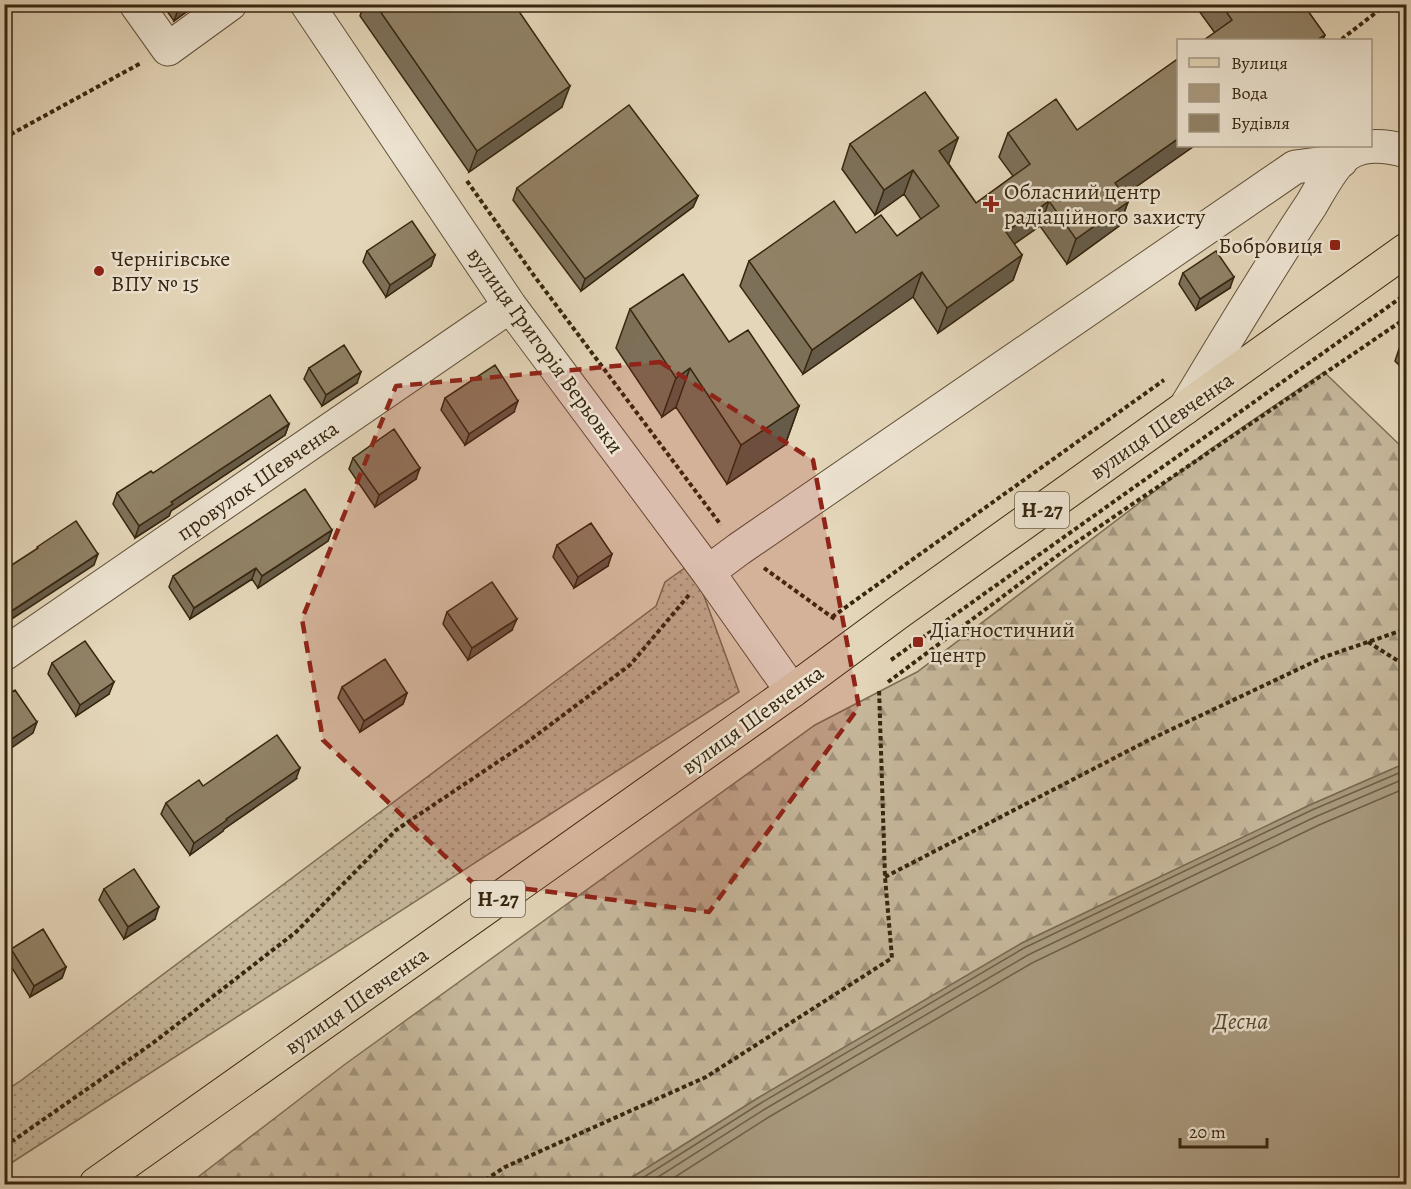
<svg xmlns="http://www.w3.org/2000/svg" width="1411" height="1189" font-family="Alegreya,serif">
	<defs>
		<pattern id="grass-dots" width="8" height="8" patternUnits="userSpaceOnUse" patternTransform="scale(1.5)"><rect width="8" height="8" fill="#c7b89c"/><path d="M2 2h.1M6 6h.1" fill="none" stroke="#a2957e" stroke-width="1.8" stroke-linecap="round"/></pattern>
		<pattern id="forest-firs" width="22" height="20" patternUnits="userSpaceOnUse" patternTransform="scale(1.5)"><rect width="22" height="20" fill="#c7b89c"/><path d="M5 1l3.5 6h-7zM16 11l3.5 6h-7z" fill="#a2957e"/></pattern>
	</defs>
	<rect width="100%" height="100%" fill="#e4d6b9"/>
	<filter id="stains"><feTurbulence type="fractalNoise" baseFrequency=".00333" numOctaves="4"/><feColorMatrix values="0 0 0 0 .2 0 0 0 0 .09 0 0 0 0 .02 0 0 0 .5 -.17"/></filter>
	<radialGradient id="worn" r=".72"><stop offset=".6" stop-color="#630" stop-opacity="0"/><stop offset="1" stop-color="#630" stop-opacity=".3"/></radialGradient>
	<path fill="url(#grass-dots)" stroke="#7f6f56" stroke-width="1.5" d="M692,563L739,692L5,1167V1091L19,1082L656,606L665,582Z"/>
	<path fill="url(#forest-firs)" stroke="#7f6f56" stroke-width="1.5" d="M1324,372L1406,451V763L1310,805L1022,943L758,1098L631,1178L620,1184H189L344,1065L815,725L917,672L1209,450Z"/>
	<path fill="#a99a7f" stroke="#7b6c52" stroke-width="1.5" d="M1406,763V1184H620L631,1178L758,1098L1022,943L1310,805Z"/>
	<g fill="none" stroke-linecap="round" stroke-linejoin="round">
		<path stroke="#706047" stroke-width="1.5" d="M633,1184L761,1103L1024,948L1312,810L1406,770
			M647,1184L765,1109L1028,955L1315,817L1406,778
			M664,1184L769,1117L1032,963L1319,825L1406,788"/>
		<g stroke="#62523a" stroke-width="35">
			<path id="minor" d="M136,4L168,49L230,4
				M307,4L510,306L708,572L792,691
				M1185,408C1226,340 1267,271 1311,205C1320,190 1334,162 1349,153C1366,143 1388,146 1406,151
				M708,572L739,549L1295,167L1341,161
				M4,654L510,306"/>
		</g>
		<g stroke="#37260f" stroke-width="35">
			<path id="major" d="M96,1184L792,691L899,612L1406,250"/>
		</g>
		<path stroke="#37260f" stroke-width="4" stroke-dasharray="4.5 3" stroke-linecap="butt" d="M1343,40V38L1387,4
			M4,138L141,63
			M467,181L535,277L721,525
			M764,568L836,620
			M832,617L1164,380
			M1368,642L1406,666
			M891,660L1406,294
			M888,682L1065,550L1406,318
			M885,877L1149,740L1324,657L1406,629
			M4,1144L14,1140L153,1043L296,932L396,830L526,743L630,665L689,595
			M479,1184L505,1167L706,1077L892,958L885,877L879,688"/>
		<use href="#minor" stroke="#ede4d2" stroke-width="33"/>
		<use href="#major" stroke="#e4d6b9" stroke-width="33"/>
	</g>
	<path fill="#7d7059" stroke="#37260f" stroke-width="1.5" d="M162,4H197L174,21Z
		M364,4H514L562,107L469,172L360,16Z
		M1194,4H1303L1325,35L1323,40H1204L1215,33Z
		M1077,130L1179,146H1194L1124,195L1128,202L1119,226L1067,264L1040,226L1014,244L1022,255L1013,280L938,333L913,297L803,374L740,286L749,261L856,233L897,236L921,219L904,194L875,215L842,169L850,144L958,138L948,163L976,203L1013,176L999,157L1008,133Z
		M517,188L698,196L693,207L581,291L513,200Z
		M367,251L435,255L431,266L386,297L363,262Z
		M1183,273L1230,288L1196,310L1179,284Z
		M630,309L729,342L799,406L785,445L727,484L676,407L662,417L616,348Z
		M1407,343V373L1395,361L1399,349Z
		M309,368L357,383L322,406L304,379Z
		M445,398L514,412L465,445L441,410Z
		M289,424L285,435L171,511L169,516L135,538L113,504L117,493L153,473Z
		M353,458L416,479L375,507L349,469Z
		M332,530L328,541L258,588L252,579L190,619L169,587L173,576Z
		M557,545L608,566L574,588L553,557Z
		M447,612L512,630L468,660L443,624Z
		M52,663L109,694L76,716L48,674Z
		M342,687L407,693L403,704L360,732L338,698Z
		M296,779L224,829L223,831L190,855L161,814L166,803L203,786Z
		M104,889L155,919L124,939L99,900Z
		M11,949L66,967L62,978L30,997L7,960Z"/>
	<path fill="#665b48" stroke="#37260f" stroke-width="1.5" d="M180,4H197L174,21Z
		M570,86L562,107L469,172L477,151Z
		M958,138L949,163L930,176L939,151Z
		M1179,138V146H1194L1106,208L1115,183Z
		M913,170L904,194L875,215L884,190Z
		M698,196L693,207L581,291L585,279Z
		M1049,201L1040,226L997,256L1006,232Z
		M1128,202L1119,226L1067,264L1076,239Z
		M435,255L431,266L386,297L390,285Z
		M1022,255L1013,280L938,333L947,308Z
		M922,272L913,297L803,374L812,350Z
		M1234,277L1230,288L1196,310L1200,299Z
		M690,368L676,407L662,417L676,378Z
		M361,372L357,383L322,406L326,395Z
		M518,401L514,412L465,445L469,434Z
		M799,406L785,445L727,484L741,445Z
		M289,424L285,435L171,511L169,516L135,538L139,526L171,502Z
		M420,468L416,479L375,507L379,495Z
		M332,530L328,541L258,588L262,576Z
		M98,554L94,565L4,624V616Z
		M612,554L608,566L574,588L578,577Z
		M256,568L252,579L190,619L194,608Z
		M517,619L512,630L468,660L472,648Z
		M114,682L109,694L76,716L80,705Z
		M407,693L403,704L360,732L364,721Z
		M37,722L33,733L4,753V744Z
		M300,768L296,779L224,829L223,831L190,855L194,843L226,819Z
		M159,907L155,919L124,939L128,927Z
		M66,967L62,978L30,997L34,986Z"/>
	<path fill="#918267" stroke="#37260f" stroke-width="1.5" d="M375,4H514L570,86L477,151Z
		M1221,4H1303L1325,35L1317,40H1204L1232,20Z
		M1179,58V138L1115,183L1128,202L1076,239L1049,201L1006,232L1022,255L947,308L922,272L812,350L749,261L834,201L856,233L881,215L897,236L939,206L913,170L884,190L850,144L925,92L958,138L939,151L976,203L1030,164L1008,133L1056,99L1077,130Z
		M629,105L698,196L585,279L517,188Z
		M412,221L435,255L390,285L367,251Z
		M1216,251L1234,277L1200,299L1183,273Z
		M683,274L729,342L748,330L799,406L741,445L690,368L676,378L630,309Z
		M1407,343V357L1399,349Z
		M344,345L361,372L326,395L309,368Z
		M495,365L518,401L469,434L445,398Z
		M270,395L289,424L171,502L173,504L139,526L117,493L151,471L153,473Z
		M394,429L420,468L379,495L353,458Z
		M305,489L332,530L262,576L256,568L194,608L173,576Z
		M76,521L98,554L4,616V570L38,548L37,547Z
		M591,523L612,554L578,577L557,545Z
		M492,582L517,619L472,648L447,612Z
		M85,641L114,682L80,705L52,663Z
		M385,659L407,693L364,721L342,687Z
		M15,690L37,722L4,744V697Z
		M277,735L300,768L226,819L227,820L194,843L166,803L199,780L203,786Z
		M134,869L159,907L128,927L104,889Z
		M43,929L66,967L34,986L11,949Z"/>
	<path fill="#8f2418" fill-opacity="0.2" stroke="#8f2418" stroke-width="4.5" stroke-dasharray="12 8" stroke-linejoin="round" d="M660,362L813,460L859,707L709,912L472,882L323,740L302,619L396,386Z"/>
	<g fill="#8f2418" stroke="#ede4d2" stroke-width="2">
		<path d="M988 195h6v6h6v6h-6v6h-6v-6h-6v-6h6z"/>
		<rect x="1329" y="239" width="12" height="12" rx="3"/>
		<circle cx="99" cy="271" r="6"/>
		<rect x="912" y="636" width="12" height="12" rx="3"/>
	</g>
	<g text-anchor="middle" stroke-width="5" stroke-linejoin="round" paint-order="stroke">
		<g fill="#ede4d2" stroke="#6e5f4a" stroke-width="1.5">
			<rect x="1015" y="492" width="54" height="36" rx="4.5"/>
			<rect x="471" y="881" width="54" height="36" rx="4.5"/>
		</g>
		<g font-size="21" font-weight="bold" fill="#37260f">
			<text x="1042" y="517">Н-27</text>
			<text x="498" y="906">Н-27</text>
		</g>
		<g font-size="22" fill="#37260f" stroke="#ede4d2" text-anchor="start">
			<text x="1004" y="199">Обласний центр<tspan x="1004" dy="25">радіаційного захисту</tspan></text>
			<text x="1323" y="253" text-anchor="end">Бобровиця</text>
			<text x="111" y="266">Чернігівське<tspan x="111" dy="25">ВПУ № 15</tspan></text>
			<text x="930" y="637">Діагностичний<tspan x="930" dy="25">центр</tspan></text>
		</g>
		<g font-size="22" fill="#37260f" stroke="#ede4d2">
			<text transform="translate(546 350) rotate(54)" y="8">вулиця Григорія Верьовки</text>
			<text transform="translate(1161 425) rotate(-35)" y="8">вулиця Шевченка</text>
			<text transform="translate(257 480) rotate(-35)" y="8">провулок Шевченка</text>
			<text transform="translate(752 719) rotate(-36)" y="8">вулиця Шевченка</text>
			<text transform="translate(356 1000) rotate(-35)" y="8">вулиця Шевченка</text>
		</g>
		<g font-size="24" font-style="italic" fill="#594931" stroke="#ede4d2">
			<text x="1241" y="1029">Десна</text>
		</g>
	</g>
	<rect width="1411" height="1189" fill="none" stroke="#e4d6b9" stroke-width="24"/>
	<rect x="6" y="6" width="1399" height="1177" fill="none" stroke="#37260f" stroke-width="3"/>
	<rect x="12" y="12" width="1387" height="1165" fill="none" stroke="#37260f" stroke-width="1.5"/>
	<rect x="1177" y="39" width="195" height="108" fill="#ede4d2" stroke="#a49884" stroke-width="1.5"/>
	<rect x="1189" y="58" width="30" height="9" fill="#e4d6b9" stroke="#a49884" stroke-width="1.5"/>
	<text x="1231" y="69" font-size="18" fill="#37260f">Вулиця</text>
	<rect x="1189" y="84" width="30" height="18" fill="#a99a7f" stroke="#a49884" stroke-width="1.5"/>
	<text x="1231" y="99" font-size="18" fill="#37260f">Вода</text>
	<rect x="1189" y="114" width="30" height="18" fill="#918267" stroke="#a49884" stroke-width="1.5"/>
	<text x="1231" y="129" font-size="18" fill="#37260f">Будівля</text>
	<path d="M1180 1138v9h87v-9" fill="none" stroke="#37260f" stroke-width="3"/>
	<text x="1189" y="1138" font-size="18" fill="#37260f" stroke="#ede4d2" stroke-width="4.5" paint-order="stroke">20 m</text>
	<rect width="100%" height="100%" filter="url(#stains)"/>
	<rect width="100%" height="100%" fill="url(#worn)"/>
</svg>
